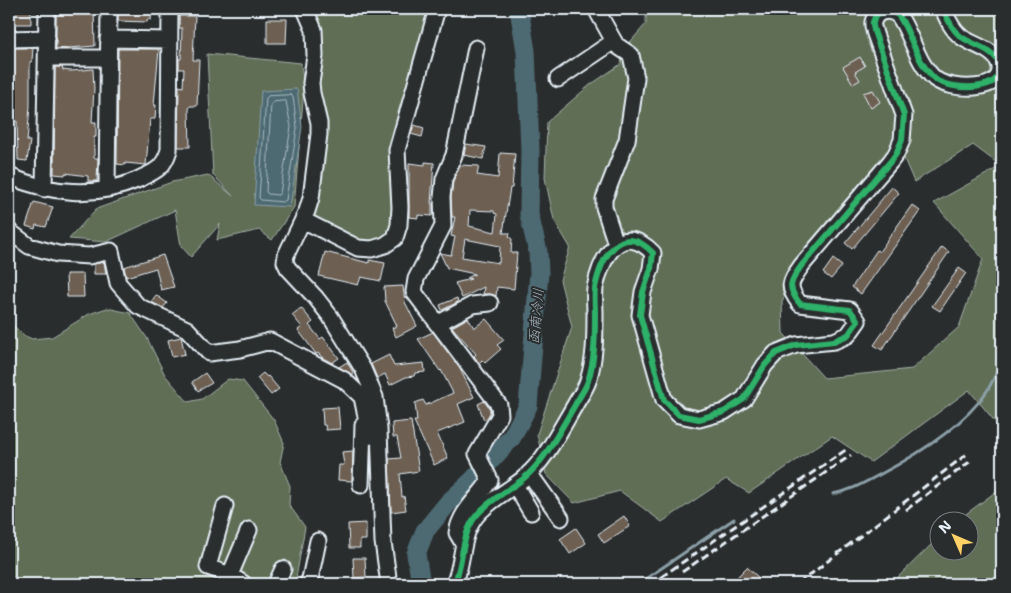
<svg xmlns="http://www.w3.org/2000/svg" width="1011" height="593" font-family="'Shantell Sans','Klee One',sans-serif">
	<rect width="100%" height="100%" fill="#2a2d2e"/>
	<filter id="ink" filterUnits="userSpaceOnUse"><feTurbulence type="fractalNoise" baseFrequency=".02" numOctaves="2"/><feDisplacementMap in="SourceGraphic" scale="10" xChannelSelector="R" yChannelSelector="G"/><feConvolveMatrix kernelMatrix="1 2 1 2 8 2 1 2 1" color-interpolation-filters="sRGB"/></filter>
	<g filter="url(#ink)">
		<path fill="#606e57" stroke="#a4b0a8" fill-rule="evenodd" d="M305,9H433L396,159L395,213L389,240L358,248L305,215L323,121L317,63Z
			M646,9H1002V430L969,390L871,462L832,436L749,493L726,479L662,522L620,491L574,503L546,474L537,434L572,327L560,280L570,247L554,220L545,178L547,122L590,85L621,64L624,49L646,24ZM973,145L1001,166L934,203L983,259L959,327L912,369L824,378L783,333L782,301L821,232L899,147L914,182Z
			M207,54L301,63L304,88L294,207L272,240L259,230L217,240L220,224L191,257L181,246L175,210L106,242L69,239L96,209L172,182L208,175L233,196L213,175Z
			M107,308L130,313L147,338L165,375L188,402L202,399L228,379L243,381L274,420L284,443L280,462L290,486L289,505L305,527L295,584H9V321L23,335L32,339L52,337L89,314Z
			M1002,487V584H891L938,538V550H968V520H958Z"/>
		<path fill="#4e6a73" stroke="#8ca0a8" d="M297,89L302,127L290,207L254,205L261,91Z"/>
		<g fill="none" stroke-linecap="round" stroke-linejoin="round">
			<path stroke="#aabbc3" stroke-width="1" d="M291,95L293,97L297,128L286,200L283,202L261,200L259,198L266,98L268,96Z
				M286,101L291,127L280,193L278,195L268,194L266,192L271,104L274,102Z"/>
			<path stroke="#8ca0a8" stroke-width="3" d="M833,494C850,491 864,483 879,475C917,455 963,427 987,391C993,381 998,370 1002,360
				M638,584L734,519"/>
			<path stroke="#4e6a73" stroke-width="19" d="M421,584L416,554L425,531L448,503L473,480L512,437L528,406L539,273L538,252L529,214L530,150L526,51L519,9"/>
		</g>
		<path fill="#6d6053" stroke="#e8f1f8" fill-rule="evenodd" d="M9,9H31V24H9Z
			M56,9H94L95,46L56,49Z
			M118,9H152L151,20L148,19L147,22L118,21Z
			M179,16H195L193,60H199L197,106H190L189,109L190,147H178L179,86L183,87L184,69H179V59H181L182,28H179Z
			M267,19H287L286,43H267Z
			M9,48H33L32,61L30,62V106L27,141H30L27,161L18,160L17,121H9Z
			M118,49H159L154,105H156L155,119H150L146,165L125,163V165L117,164Z
			M860,57L865,66L855,72L860,80L853,84L843,67Z
			M55,67H62L63,70L71,71L93,69L94,89L92,122H96V137H94V158H98L97,181H88V176L65,173V175L54,174Z
			M873,90L880,102L871,108L863,93Z
			M414,125L424,128L422,137L411,134Z
			M466,144L486,147L483,159L464,155Z
			M500,153L515,154L512,188H510L503,233H510L509,237L512,239L511,253H517L514,289L497,287L496,296L489,294H483L484,287L462,298L455,283L471,279L467,278L475,274L447,268L440,253L451,255L455,237L451,236L455,217H452L451,197L453,181L460,165L479,166L477,175L498,178ZM470,210L494,211V213L497,214L495,232L469,226ZM465,239L500,246L499,263L462,257Z
			M425,162L434,163L431,203H432V216L418,215V218L409,217V163L425,165Z
			M892,187L899,193L852,249L845,243Z
			M34,202L53,207L46,227L36,225L35,229L26,226Z
			M912,205L920,211L861,294L852,287L877,250L879,252Z
			M942,247L949,252L882,350L874,345Z
			M325,252L369,263V260L385,263L381,281L361,277L358,285L319,276Z
			M163,255L174,287L161,290L156,268L126,277L124,267Z
			M833,259L842,266L831,279L823,273Z
			M104,262L106,274H94V264Z
			M959,268L966,273L940,311L932,306Z
			M66,274H83L84,297H67Z
			M403,286L405,302L417,326L396,337L392,328L397,326L385,301L384,287Z
			M156,295L167,303L163,308L151,302Z
			M457,298L458,302L442,310L440,305Z
			M301,308L313,322L309,325L320,339L323,337L339,358L332,363L323,358L318,353L316,354L298,330L302,327L292,315Z
			M468,318L474,328L486,319L504,340L497,345L501,349L485,363L482,360L479,363L474,356L476,354L452,327Z
			M433,332L460,369L474,397L458,404L465,422L437,433L448,458L434,465L414,421H417L415,403L423,400L426,405L453,393L441,370L440,371L418,339Z
			M181,337L185,354L172,357L168,340Z
			M389,355L394,366L424,363L425,372L415,373L414,376L406,377L390,385L385,374L377,378L371,364Z
			M347,362L354,374L353,375L339,367Z
			M205,373L212,383L198,391L192,382Z
			M263,373L267,377L268,376L279,389L271,395L257,378Z
			M484,401L490,409V413L487,418L484,420L478,404Z
			M338,407L340,429L326,430L325,425H323L322,408Z
			M411,421L419,471L400,474L402,497L404,496L406,510L391,512L389,459L401,458L397,437H393L392,423Z
			M353,451L352,481L338,480L339,465H344L342,452Z
			M624,516L630,526L604,543L598,534Z
			M366,523V540H360V548H349L348,524Z
			M576,528L586,543L570,554L560,539Z
			M353,558H365L366,577L354,578Z
			M747,567L759,578L753,584H743L736,578Z"/>
		<g fill="none" stroke-linecap="round" stroke-linejoin="round">
			<g stroke="#e8f1f8" stroke-width="19">
				<path id="minor" d="M305,9L314,30L315,56L311,83L312,93L319,123V134L311,198L307,211L286,255L285,262L288,268L316,298L330,316L363,369L375,397L379,429L383,542L389,584
					M596,9L616,45L631,55L636,78L627,140L604,199V207L616,244
					M9,39L47,38
					M108,39L170,40
					M47,58H108
					M558,79L614,41
					M9,176C50,194 96,198 137,180C155,171 163,170 169,150L170,9
					M44,189L47,9
					M107,189L109,9
					M303,220L358,248L372,249L385,245L395,238L399,225L400,207L397,150L437,9
					M9,231L29,246L58,254L89,256L111,251L118,283L138,306L187,329L209,353L240,349L270,341L344,380L362,397L370,436L379,437
					M437,324L472,305L490,303
					M529,473L561,518
					M361,485L363,425
					M515,485L531,512
					M225,506L208,567L230,575L244,584
					M463,543L457,533C460,511 479,498 490,480L477,454L500,415L499,405L414,292L416,279L443,226L442,197L444,179L454,155L476,48
					M230,575L249,530
					M276,584L283,569
					M307,584L310,579L318,541
					M454,584C464,563 460,536 476,516C488,501 508,491 523,479C546,460 560,430 575,405C579,397 585,390 588,381C595,359 595,337 595,314C595,306 594,296 595,288C601,257 622,220 653,253L651,269L643,292L640,315L664,400L679,415L699,419L724,412L744,399L765,365L776,353L796,345L834,341L848,335L858,321L850,310L800,304C786,286 790,282 802,265L890,162L896,154L902,140L904,115L875,34C874,30 872,25 873,22C876,9 891,9 899,16C913,37 916,62 935,79C950,91 1009,93 999,63C993,48 970,45 959,35C951,28 947,18 943,9"/>
			</g>
			<use href="#minor" stroke="#2a2d2e" stroke-width="15"/>
			<path stroke="#e8f1f8" stroke-width="3" stroke-dasharray="8 4" stroke-linecap="butt" d="M906,510L972,460
				M682,572L851,455
				M651,584L847,449
				M798,584L967,454"/>
			<g stroke="#2a2d2e" stroke-width="9">
				<path id="cycleway" d="M454,584C464,563 460,536 476,516C488,501 508,491 523,479C546,460 560,430 575,405C579,397 585,390 588,381C595,359 595,337 595,314C595,306 594,296 595,288C601,257 622,220 653,253L651,269L643,292L640,315L664,400L679,415L699,419L724,412L744,399L765,365L776,353L796,345L834,341L848,335L858,321L850,310L800,304C786,286 790,282 802,265L890,162L896,154L902,140L904,115L875,34C874,30 872,25 873,22C876,9 891,9 899,16C913,37 916,62 935,79C950,91 1009,93 999,63C993,48 970,45 959,35C951,28 947,18 943,9"/>
			</g>
			<use href="#cycleway" stroke="#2db169" stroke-width="6"/>
		</g>
	</g>
	<g text-anchor="middle" stroke-width="4" stroke-linejoin="round" paint-order="stroke">
		<g font-size="14" font-style="italic" fill="#aabbc3" stroke="#2a2d2e">
			<text transform="translate(536 316) rotate(-85)" y="5">函南冷川</text>
		</g>
	</g>
	<rect width="1011" height="593" fill="none" stroke="#2a2d2e" stroke-width="30"/>
	<rect x="15" y="15" width="981" height="563" fill="none" stroke="#e8f1f8" stroke-width="2" filter="url(#ink)"/>
	<g transform="translate(954 536) rotate(315)"><circle r="24" fill="#2a2d2e" stroke="#767b7f"/>
	<path d="M0-4L9 19L0 12L-9 19Z" fill="#ffd166"/>
	<text y="-8" font-size="14" font-weight="bold" text-anchor="middle" fill="#e8f1f8">N</text>
	</g>
</svg>
